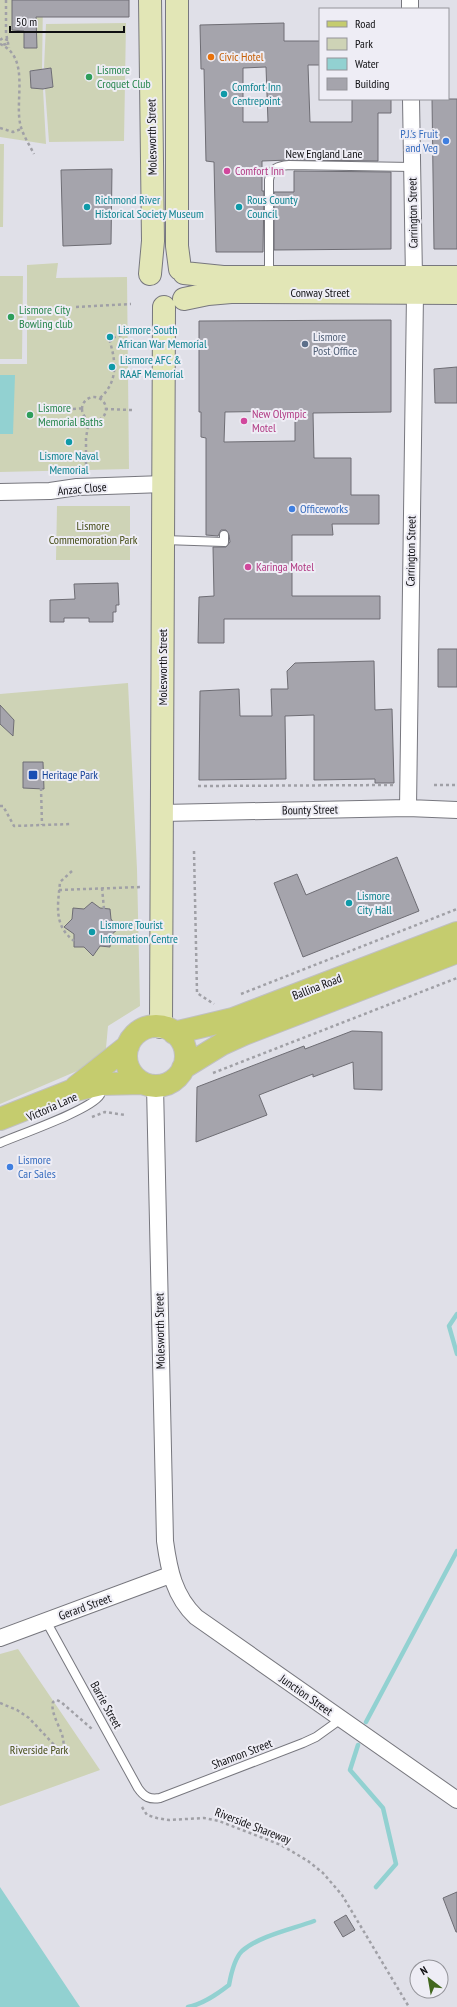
<svg xmlns="http://www.w3.org/2000/svg" width="457" height="2007" font-family="'PT Sans Narrow',sans-serif">
	<rect width="100%" height="100%" fill="#e0e0e8"/>
	<path fill="#ced3b6" d="M0,0H43L42,70H30L31,88L43,89L46,144L0,137Z
		M126,23L124,141L49,142L45,88L53,86L51,68H44L46,24Z
		M0,144H4L3,227H0Z
		M58,263L56,278L127,277L129,469L0,472V364H27V265Z
		M0,276H23L22,359H0Z
		M57,506H130V560H56Z
		M128,683L137,869L140,1006L108,1026L105,1059L0,1104V694Z
		M18,1649L100,1770L0,1806V1654Z"/>
	<path fill="#92d1d1" d="M0,375H15L13,434H0Z
		M0,1887L80,2007H0Z"/>
	<g fill="none" stroke-linecap="round" stroke-linejoin="round">
		<path stroke="#92d1d1" stroke-width="4.5" d="M457,1314L449,1326L457,1354
			M366,1722L457,1551
			M358,1745L350,1770L383,1808L396,1864L376,1887
			M188,2007C203,2004 216,1995 229,1985C231,1974 234,1959 242,1951C259,1936 292,1929 314,1921"/>
	</g>
	<path fill="#a5a4ac" stroke="#6e6d74" fill-rule="evenodd" d="M12,0H129V17H36L37,48H24V31L12,30Z
		M284,23V41H320V65H308L310,122H352V99H391V113H378V161L289,160L262,161V191H264L263,252H216L214,162L206,161L204,69H201L200,25ZM266,67L268,122H243V68Z
		M51,68L53,87L43,89L31,88L30,71Z
		M432,99H457V249H434Z
		M112,169L111,244L63,246L61,170Z
		M294,171L391,172V249L274,250V192H294Z
		M391,320V412L313,413L314,458H351V495H379V524H332L333,535H292V596H380V619H224V643H198L199,597L214,596L213,547H226L230,542L229,535L226,530H221L218,536L206,535V438L201,437V412H199V321ZM295,411V441L224,442L225,412Z
		M457,367V403H435L434,369Z
		M118,583L119,605H116V612H113V622H89V618H64V622H50V600L75,599L74,584Z
		M438,649H457V687H438Z
		M374,661L375,710L392,709L394,783H375V779L314,780V715L285,716L286,779L199,780L200,691L239,689L240,716H272L271,689H288L287,671L295,663Z
		M0,705L14,720L13,736L0,724Z
		M23,762H43L44,789L23,788Z
		M397,857L419,911L303,957L274,883L297,874L306,895Z
		M92,902L100,908L110,909L111,919L118,929L111,935L110,947L100,946L93,956L84,947H74V934L64,927L72,919L73,908L84,909Z
		M352,1031L382,1032V1090L354,1089L353,1062L313,1077V1074L259,1095L267,1115L196,1142L197,1087L304,1046L305,1049Z
		M457,1892V1932H456L443,1898Z
		M346,1915L355,1930L343,1937L334,1922Z"/>
	<g fill="none" stroke-linecap="round" stroke-linejoin="round">
		<g stroke="#77777e" stroke-width="10">
			<path id="lane" d="M269,276V180C271,168 278,166 289,165L412,167
				M164,540L224,542V535
				M0,1143C18,1135 91,1110 100,1095C101,1093 101,1089 101,1086
				M46,1621L138,1788C144,1797 150,1800 160,1798L303,1743L316,1737L341,1719"/>
		</g>
		<g stroke="#77777e" stroke-width="18">
			<path id="street" d="M410,0V9
				M411,99L414,278L419,285
				M0,492L50,491L77,487L164,484
				M408,808L415,294
				M162,813L408,808L457,810
				M155,1086L165,1541C169,1570 174,1596 196,1617L457,1800
				M0,1638L170,1575"/>
		</g>
		<g stroke="#77777e" stroke-width="24">
			<path id="secondary" d="M150,0L153,241L150,274
				M177,0V246L180,269
				M184,273L223,277H457
				M184,299L208,294L231,292L457,293
				M161,1027L164,307"/>
		</g>
		<g stroke="#c0c0c1" stroke-width="24">
			<path id="primary" d="M126 1056a30 30 0 1 1 60 0a30 30 0 1 1-60 0Z
				M174,1033L233,1019L457,933
				M183,1068L222,1044L244,1034L457,952
				M76,1087L128,1046
				M0,1119L71,1091L101,1084L142,1083"/>
		</g>
		<path stroke="#a0a0a6" stroke-width="2.5" stroke-dasharray="3 3" stroke-linecap="butt" d="M6,0V33L9,48
			M0,40L3,38L7,40L6,44L2,45
			M0,44C30,57 15,98 20,123C22,134 29,144 34,154
			M0,128L13,132L21,129
			M76,307L131,304
			M82 409a12 12 0 1 1 24 0a12 12 0 1 1-24 0Z
			M100,398C118,382 116,362 110,342L112,338L131,332
			M105,409L132,410
			M61,410L84,408
			M86,471V438L89,420
			M434,785H457
			M198,786L393,785
			M41,788L42,825
			M0,806H3L14,826L71,824
			M194,851L197,993L214,1004
			M72,871L60,882C58,905 53,925 74,941
			M102,888L104,909
			M59,890L141,887
			M241,994L457,909
			M213,1073L457,978
			M92,1117L105,1112L125,1115
			M0,1703L17,1710L29,1718L58,1749L62,1748C69,1737 49,1716 53,1702L57,1700L61,1702L92,1729
			M142,1807L147,1815L157,1818L169,1820L204,1818L219,1821L281,1845L308,1861L323,1873L342,1895L409,2007"/>
		<use href="#lane" stroke="#fff" stroke-width="8"/>
		<use href="#street" stroke="#fff" stroke-width="16"/>
		<use href="#secondary" stroke="#e2e6b6" stroke-width="22"/>
		<use href="#primary" stroke="#c5cc6e" stroke-width="22"/>
	</g>
	<circle fill="#e8710a" stroke="#eeedf5" stroke-width="1.5" cx="211" cy="57" r="4"/>
	<g fill="#2e9e5b" stroke="#eeedf5" stroke-width="1.5">
		<circle cx="89" cy="77" r="4"/>
		<circle cx="11" cy="317" r="4"/>
		<circle cx="30" cy="415" r="4"/>
	</g>
	<g fill="#0f9aa8" stroke="#eeedf5" stroke-width="1.5">
		<circle cx="224" cy="94" r="4"/>
		<circle cx="87" cy="207" r="4"/>
		<circle cx="239" cy="207" r="4"/>
		<circle cx="110" cy="337" r="4"/>
		<circle cx="112" cy="367" r="4"/>
		<circle cx="69" cy="442" r="4"/>
		<circle cx="349" cy="903" r="4"/>
		<circle cx="92" cy="932" r="4"/>
	</g>
	<g fill="#3f7fe0" stroke="#eeedf5" stroke-width="1.5">
		<circle cx="446" cy="141" r="4"/>
		<circle cx="292" cy="509" r="4"/>
		<circle cx="10" cy="1167" r="4"/>
	</g>
	<g fill="#d1479c" stroke="#eeedf5" stroke-width="1.5">
		<circle cx="227" cy="171" r="4"/>
		<circle cx="244" cy="421" r="4"/>
		<circle cx="248" cy="567" r="4"/>
	</g>
	<circle fill="#5c6f8a" stroke="#eeedf5" stroke-width="1.5" cx="305" cy="344" r="4"/>
	<rect fill="#1a4fb4" stroke="#eeedf5" stroke-width="1.5" x="28" y="770" width="10" height="10" rx="2"/>
	<g text-anchor="middle" stroke-width="4" stroke-linejoin="round" paint-order="stroke">
		<g font-size="12" fill="#c56008" stroke="#eeedf5" text-anchor="start">
			<text x="219" y="61">Civic Hotel</text>
		</g>
		<g font-size="12" fill="#27864d" stroke="#eeedf5" text-anchor="start">
			<text x="97" y="74">Lismore<tspan x="97" dy="14">Croquet Club</tspan></text>
			<text x="19" y="314">Lismore City<tspan x="19" dy="14">Bowling club</tspan></text>
			<text x="38" y="412">Lismore<tspan x="38" dy="14">Memorial Baths</tspan></text>
		</g>
		<g font-size="12" fill="#0d838f" stroke="#eeedf5" text-anchor="start">
			<text x="232" y="91">Comfort Inn<tspan x="232" dy="14">Centrepoint</tspan></text>
			<text x="95" y="204">Richmond River<tspan x="95" dy="14">Historical Society Museum</tspan></text>
			<text x="247" y="204">Rous County<tspan x="247" dy="14">Council</tspan></text>
			<text x="118" y="334">Lismore South<tspan x="118" dy="14">African War Memorial</tspan></text>
			<text x="120" y="364">Lismore AFC &amp;<tspan x="120" dy="14">RAAF Memorial</tspan></text>
			<text x="69" y="460" text-anchor="middle">Lismore Naval<tspan x="69" dy="14">Memorial</tspan></text>
			<text x="357" y="900">Lismore<tspan x="357" dy="14">City Hall</tspan></text>
			<text x="100" y="929">Lismore Tourist<tspan x="100" dy="14">Information Centre</tspan></text>
		</g>
		<g font-size="12" fill="#366cbe" stroke="#eeedf5" text-anchor="start">
			<text x="438" y="138" text-anchor="end">P.J.'s Fruit<tspan x="438" dy="14">and Veg</tspan></text>
			<text x="300" y="513">Officeworks</text>
			<text x="18" y="1164">Lismore<tspan x="18" dy="14">Car Sales</tspan></text>
		</g>
		<g font-size="12" fill="#0e0e11" stroke="#eeedf5">
			<text transform="translate(152 137) rotate(-91)" y="4">Molesworth Street</text>
			<text x="324" y="158">New England Lane</text>
			<text transform="translate(413 213) rotate(-91)" y="4">Carrington Street</text>
			<text x="320" y="297">Conway Street</text>
			<text transform="translate(82 489) rotate(-5)" y="4">Anzac Close</text>
			<text transform="translate(411 551) rotate(-89)" y="4">Carrington Street</text>
			<text transform="translate(163 667) rotate(-90)" y="4">Molesworth Street</text>
			<text transform="translate(310 810) rotate(-1)" y="4">Bounty Street</text>
			<text transform="translate(317 987) rotate(-21)" y="4">Ballina Road</text>
			<text transform="translate(52 1107) rotate(-24)" y="4">Victoria Lane</text>
			<text transform="translate(160 1331) rotate(-91)" y="4">Molesworth Street</text>
			<text transform="translate(85 1607) rotate(-20)" y="4">Gerard Street</text>
			<text transform="translate(306 1695) rotate(35)" y="4">Junction Street</text>
			<text transform="translate(106 1705) rotate(61)" y="4">Barrie Street</text>
			<text transform="translate(242 1754) rotate(-21)" y="4">Shannon Street</text>
			<text transform="translate(253 1826) rotate(21)" y="4">Riverside Shareway</text>
		</g>
		<g font-size="12" fill="#b23c85" stroke="#eeedf5" text-anchor="start">
			<text x="235" y="175">Comfort Inn</text>
			<text x="252" y="418">New Olympic<tspan x="252" dy="14">Motel</tspan></text>
			<text x="256" y="571">Karinga Motel</text>
		</g>
		<g font-size="12" fill="#4e5e75" stroke="#eeedf5" text-anchor="start">
			<text x="313" y="341">Lismore<tspan x="313" dy="14">Post Office</tspan></text>
		</g>
		<g font-size="12" fill="#464d17" stroke="#eeedf5">
			<text x="93" y="530">Lismore<tspan x="93" dy="14">Commemoration Park</tspan></text>
			<text x="39" y="1754">Riverside Park</text>
		</g>
		<g font-size="12" fill="#164399" stroke="#eeedf5" text-anchor="start">
			<text x="42" y="779">Heritage Park</text>
		</g>
	</g>
	<rect x="319" y="8" width="130" height="92" fill="#eeedf5" stroke="#94949a"/>
	<rect x="327" y="21" width="20" height="6" fill="#c5cc6e" stroke="#94949a"/>
	<text x="355" y="28" font-size="12" fill="#0e0e11">Road</text>
	<rect x="327" y="38" width="20" height="12" fill="#ced3b6" stroke="#94949a"/>
	<text x="355" y="48" font-size="12" fill="#0e0e11">Park</text>
	<rect x="327" y="58" width="20" height="12" fill="#92d1d1" stroke="#94949a"/>
	<text x="355" y="68" font-size="12" fill="#0e0e11">Water</text>
	<rect x="327" y="78" width="20" height="12" fill="#a5a4ac" stroke="#94949a"/>
	<text x="355" y="88" font-size="12" fill="#0e0e11">Building</text>
	<g transform="translate(429 1979) rotate(329)"><circle r="19" fill="#eeedf5" stroke="#94949a"/>
	<path d="M0-3L7 15L0 10L-7 15Z" fill="#42671f"/>
	<text y="-6" font-size="11" font-weight="bold" text-anchor="middle" fill="#0e0e11">N</text>
	</g>
	<path d="M10 26v6h114v-6" fill="none" stroke="#0e0e11" stroke-width="2"/>
	<text x="16" y="26" font-size="12" fill="#0e0e11" stroke="#eeedf5" stroke-width="3" paint-order="stroke">50 m</text>
</svg>
